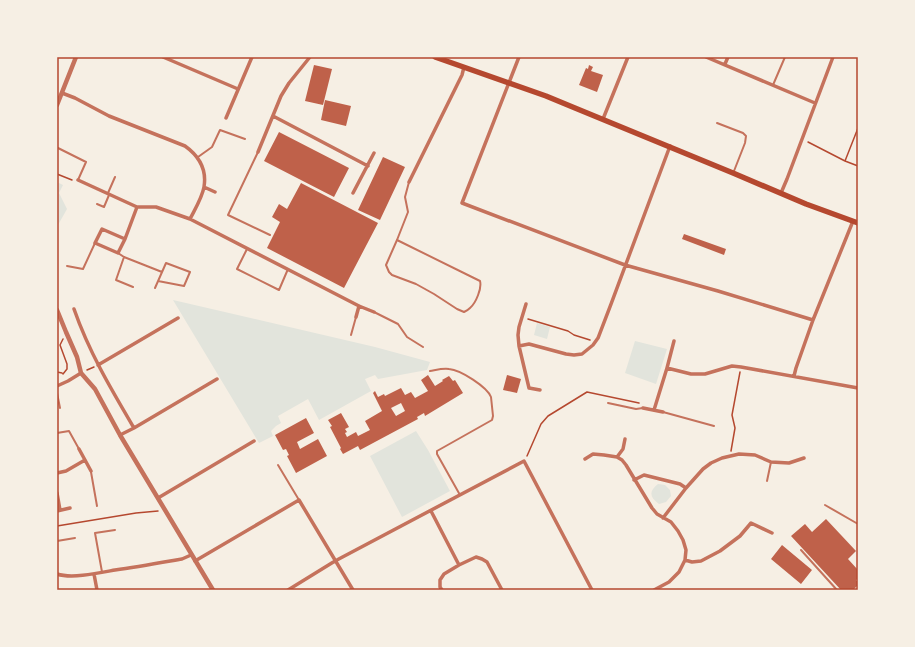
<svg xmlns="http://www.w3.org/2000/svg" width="915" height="647" font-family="'Source Sans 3',sans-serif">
	<rect width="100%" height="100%" fill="#f6efe4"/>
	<path fill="#e2e4dc" d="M57,182L63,185L59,193L67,209L58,225L57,226Z
		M173,300L375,347L430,362L427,370L378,379L375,375L365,379L371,391L319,420L308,399L278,416L281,423L276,426L271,431L273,436L259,443Z
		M537,323L550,327L547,339L534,335Z
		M635,341L667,349L656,384L625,373Z
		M416,431L428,450L450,491L402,517L370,456Z
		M658,484L665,485L670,490L671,496L666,502L659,504C649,497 649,491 658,484Z"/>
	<path fill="#bf614a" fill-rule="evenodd" d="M314,65L332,69L323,105L305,101Z
		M589,65L593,67L591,71L603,75L597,92L579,85L586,68L588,69Z
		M325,100L351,106L346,126L321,120Z
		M279,132L349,168L334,197L264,161Z
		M383,157L405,167L380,220L358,210Z
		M301,183L378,223L344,288L267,248L280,222L272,217L279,204L287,209Z
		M684,234L726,249L724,255L682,239Z
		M428,375L435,386L443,381L442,380L449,376L453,381L455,380L463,393L425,416L424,413L417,417L418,419L360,450L358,446L343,454L340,449L341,448L330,427L332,426L328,420L341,413L349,427L345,429L347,432L345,433L347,437L356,432L358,436L370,430L365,421L382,411L373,393L375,391L378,397L384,394L385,396L401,388L405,395L411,392L415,398L428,391L421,380ZM401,403L405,411L396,416L391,408Z
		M507,375L521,379L517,393L503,390Z
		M306,418L314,433L297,442L300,449L318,439L327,456L296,473L287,456L289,455L286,449L283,450L275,435Z
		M826,519L856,551L848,559L858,570V579L856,580L858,582V585L853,590H841L791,536L805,524L812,532Z
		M782,545L812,570L801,584L771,559Z"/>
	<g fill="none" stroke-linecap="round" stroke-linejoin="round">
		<path stroke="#b5482f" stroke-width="1.5" d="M808,142L845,161L858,166
			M845,161L858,128
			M57,174L72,180
			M528,319L568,331L574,335L590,340
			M63,339L60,345L67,364V369L63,374
			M87,370L94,367
			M57,372L62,373
			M731,451L735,428L732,415L740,372
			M527,456L541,424L548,416L587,392L639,403
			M57,526L136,513L158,511"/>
		<path stroke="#c5725c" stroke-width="2" d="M773,85L785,57
			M717,123L743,133L746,136L745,143L734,171
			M58,148L86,162L78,180
			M258,152L228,215L270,235
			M198,157L212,147L220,130L245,139
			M108,193L115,177
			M97,204L104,207L109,195
			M397,240L480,281C482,288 476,303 470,308C468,310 466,311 464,312L457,309L434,294L416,284L392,275L389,272L386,265L397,240L408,212L405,197L409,182
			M247,249L237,269L279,290L288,269
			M118,253L124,257L162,272
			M124,257L116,280L133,287
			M67,266L83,269L95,243
			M155,288L166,263L190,272L184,286L158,281
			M374,312L398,324L407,337L423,347
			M351,335L356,317
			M430,371C436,370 443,368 449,369C461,370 487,387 491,397L493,416L492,420L437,451V454L460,495
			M57,393L60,408
			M608,403L636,409L643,408
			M663,412L714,426
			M57,433L69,431L79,449
			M278,465L299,500
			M91,472L97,506
			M767,481L771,462
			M825,505L858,524
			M57,541L75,538
			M801,550L837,590
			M102,572L95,533L115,530"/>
		<path stroke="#c5725c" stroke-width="3.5" d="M163,57L238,89
			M519,57L462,203L625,265L718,291L813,320
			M706,57L815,103
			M725,64L728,57
			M62,93L75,98L109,116L185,146C199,156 207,169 204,187C202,198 195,209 190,219
			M273,116L368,166
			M226,118L252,57
			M603,119L628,57
			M258,152L281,96L289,83L310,57
			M78,180L137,207H156L190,219L359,306L374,312
			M409,182L462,75L464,67
			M204,187L215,192
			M353,193L374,153
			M781,193L787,179L833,57
			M102,229L125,239L118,253L95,243Z
			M125,239L137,207
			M526,304L519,327L518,335L519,346L529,388L540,390
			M74,309C89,352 111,389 134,428
			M356,317L359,306
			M519,346L529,344L566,354L574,355L582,354L593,345L598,338L611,304L670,146
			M98,365L178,318
			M667,368L674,341
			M794,376L796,368L813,320L853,221
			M57,386L68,381L81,373
			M643,408L663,412
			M654,410L667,368L691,374H705L732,366L741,367L858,388
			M120,435L134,428L217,379
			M79,449L91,471
			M617,457L623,449L625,439
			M585,459L593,454L604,455L617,457L622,460L626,465L652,508L657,514L671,522L678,531L683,540L686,550L685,560L679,572L669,582L654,590
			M57,473L66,471L85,460
			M634,480L644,475L680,484L686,488
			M57,493L60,510
			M158,498L254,441
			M57,511L70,508
			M431,511L459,565
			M663,518L686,488L703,469L711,463L722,458L739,454L755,455L771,462L789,463L804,458
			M685,560L692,562L701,561L720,551L740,536L751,523L772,533
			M195,561L299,500L353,590
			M57,574C72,579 99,573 115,570C137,567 159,563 182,559L191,555
			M94,574L97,590
			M288,590L335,561L524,461L592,590
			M442,590L440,587V580L444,574L459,565L476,557L482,559L487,562L502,590"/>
		<path stroke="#c5725c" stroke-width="4.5" d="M57,105L76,57
			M57,310L66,332L77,357L81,373L95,389L120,435L213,590"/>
		<path stroke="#b5482f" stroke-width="5.5" d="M435,57L546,96L575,108L733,173L806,204L858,223"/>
	</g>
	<rect width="915" height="647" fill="none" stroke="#f6efe4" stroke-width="116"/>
	<rect x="58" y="58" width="799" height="531" fill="none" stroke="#b5482f" stroke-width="1.5"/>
</svg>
